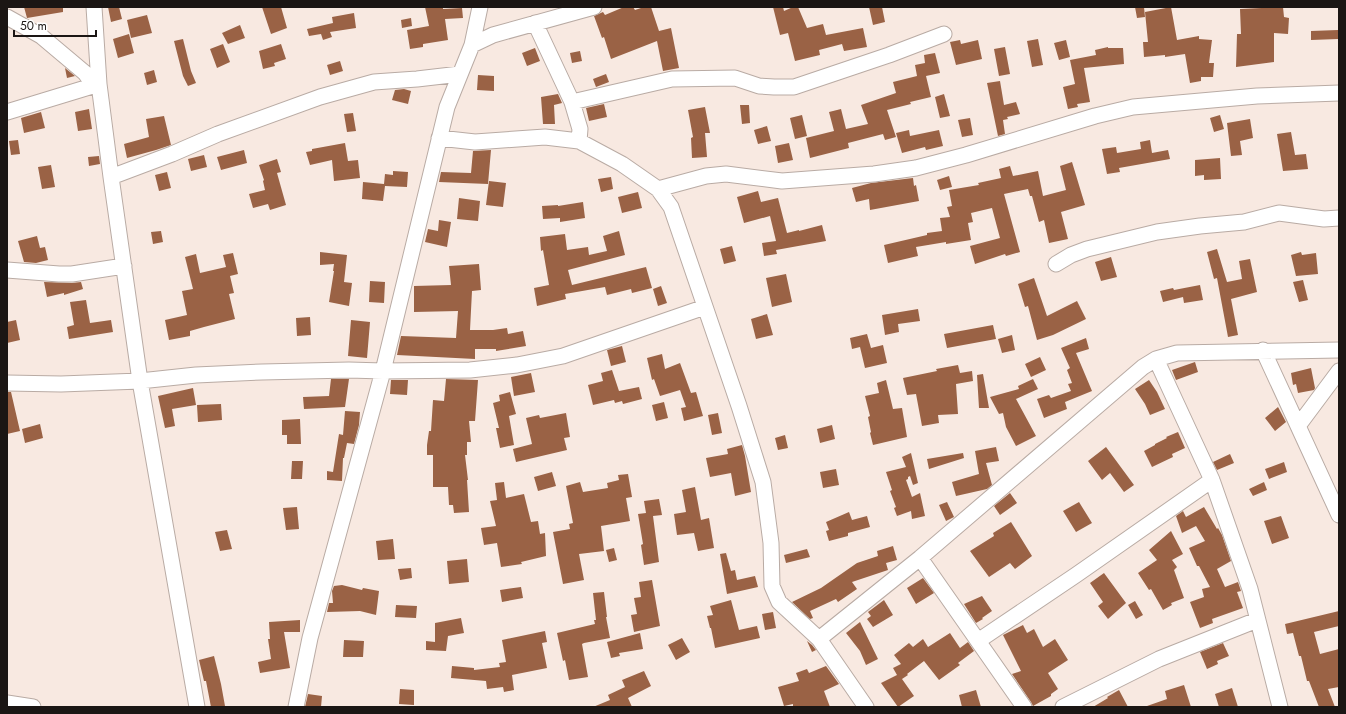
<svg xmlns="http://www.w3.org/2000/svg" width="1346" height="714" font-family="Jost,sans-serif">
	<rect width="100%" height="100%" fill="#f8e9e1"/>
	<path fill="#9a6245" d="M24,7H63V12L27,18Z
		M108,7H119L122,19L111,22Z
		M262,7H281L287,28L271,34Z
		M425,7H443V9L462,8L463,18L445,19L448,40L423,44V47L410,49L407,30L429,26Z
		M624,7H633L635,10L644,7H651L659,31L671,28L679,68L663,71L657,41L611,59L604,37L602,38L594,16L603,12L605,15Z
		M773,7H783L784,11L793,7H798L807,28L823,24L826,35L863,28L867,47L844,51L842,44L819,50L820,55L795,61L788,33L780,35Z
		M869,7H882L885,22L873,25Z
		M1135,7H1144L1145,17L1137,18Z
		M1171,7L1177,40L1199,36V39L1212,40L1209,63H1214L1213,77H1201V81L1190,83L1185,54L1165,57V55L1144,57L1143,42H1148L1145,12Z
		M1283,7L1284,17L1289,18L1288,34L1274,33V62L1236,67L1237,34H1241L1240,9Z
		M354,13L356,28L330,32L332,37L323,40L321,34L309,36L307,29L333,23L332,17Z
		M147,15L152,33L131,38L127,20Z
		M411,18L412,26L402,28L401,20Z
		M240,25L245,38L228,44L222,33Z
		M1338,30V39L1311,40V31Z
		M129,34L134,53L118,58L113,39Z
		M183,39L191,71L196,83L188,86L183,76L174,41Z
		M1038,39L1043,65L1032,67L1027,41Z
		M960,40L961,44L978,40L982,59L956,65L950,42Z
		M1066,40L1070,57L1059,60L1054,43Z
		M223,44L230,62L217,68L210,49Z
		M281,44L286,59L274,63L275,66L263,69L259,51Z
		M1005,47L1010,74L999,76L994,49Z
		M1108,47V48H1123L1124,64L1084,68L1090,102L1077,104L1078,107L1068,109L1063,87L1075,84L1070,60L1096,55L1095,50Z
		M535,48L540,61L527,66L522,53Z
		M580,51L582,61L572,63L570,53Z
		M935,53L940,73L926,76L931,97L910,102L911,104L887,110L896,137L885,140L883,134L848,143L849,148L810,158L806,138L834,131L829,112L841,109L846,129L868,124L861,105L896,93L893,82L917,76L915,65L925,63L924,55Z
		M340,61L343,71L330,75L327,65Z
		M65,68L75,76L67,78Z
		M154,70L157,82L147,85L144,73Z
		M606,74L609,82L596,87L593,79Z
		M478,75L494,76V91L477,90Z
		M1000,81L1004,105L1016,102L1020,114L1007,117L1008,119L1003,120L1005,134L998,136L987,83Z
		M404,89L411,91L408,104L392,100L395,90Z
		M558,94L562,103L554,105L555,124H543L541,97Z
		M944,94L950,116L940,118L935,97Z
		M604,104L607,117L589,121L586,108Z
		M740,105H749L750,123L742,124Z
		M705,107L710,133H705L707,157L692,158L691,138L693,137L688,110Z
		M89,109L92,129L78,131L75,112Z
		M41,112L45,128L24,133L21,118Z
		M353,113L356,131L347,132L344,114Z
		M802,115L807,136L795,139L790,118Z
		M1220,115L1224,129L1214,132L1210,118Z
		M164,116L171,145L156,150L127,158L124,144L149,137L146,119Z
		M970,118L973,135L962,137L958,120Z
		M1250,119L1253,138L1240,141L1242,155L1231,156L1227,123Z
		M767,126L771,141L758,144L754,130Z
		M909,130L910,136L939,130L943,146L926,150L925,147L902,153L896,133Z
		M1291,132L1295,155L1306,154L1308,169L1283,171L1277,134Z
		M18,140L20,154L11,155L9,141Z
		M1150,140L1152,153L1168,150L1170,159L1119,168L1120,172L1107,174L1102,149L1116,147L1117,153L1141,149L1140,142Z
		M345,143L348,161L358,160L360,178L334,181L332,160L310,165L306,152L312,151V149Z
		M789,143L793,160L778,163L775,146Z
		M244,150L247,163L221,170L217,157Z
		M491,150L488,184L439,182L441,172L471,173L473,151Z
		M204,155L207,167L191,171L188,159Z
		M99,156L100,164L89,166L88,157Z
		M1220,158L1221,179L1204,180V175L1195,176V160Z
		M277,159L281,172L277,173L286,205L270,210L268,204L253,208L249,194L265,190L263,181L264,180L259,165Z
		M1072,162L1085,205L1061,212L1068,239L1049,243L1044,220L1039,222L1032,196H1030L1028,189L1004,194L1020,252L1006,256L1005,254L975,264L970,246L1000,238L992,208L971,213L973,222L968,223L971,240L946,244V242L916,247L918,256L888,263L884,245L927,235V233L942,231L940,218L950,217L947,207L952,206L949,190L979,185L978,183L1001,178L999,169L1010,166L1013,176L1038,171L1043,196L1066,190L1060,166Z
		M51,165L55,187L42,189L38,167Z
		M393,171L408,172L407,187L385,186L383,201L362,199L363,182L384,184L385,174L393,175Z
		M167,172L171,188L159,191L155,175Z
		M949,176L952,187L940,190L937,180Z
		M611,177L613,189L601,192L598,179Z
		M913,178L914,186L916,185L919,201L870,210L869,199L856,202L852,188L871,183Z
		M489,181L506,183L503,207L486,205Z
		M758,191L761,202L778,198L787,233L799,230V231L822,225L826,241L776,250L777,254L764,256L762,243L776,241L770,216L744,223L737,197Z
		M638,192L642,208L622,213L618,197Z
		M459,198L480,201L478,221L457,219Z
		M583,202L585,218L560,222V218L543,219L542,206L558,205V206Z
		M439,220L451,222L447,247L425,242L428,229L438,231Z
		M161,231L163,242L153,244L151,232Z
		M619,231L625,255L568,270L572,285L646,267L652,288L632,293L631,289L607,295L605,287L565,294L566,299L537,306L534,288L549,285L543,250L541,251L540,237L565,234L567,250L588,247L589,255L607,251L603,236Z
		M37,236L40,248L45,247L48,260L36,263L24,262L18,241Z
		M732,246L736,261L724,264L720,249Z
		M1217,249L1227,282L1242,279L1239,261L1250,259L1257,292L1231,299L1238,335L1228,337L1217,278L1214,279L1207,252Z
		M320,252L347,255L344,282L352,283L349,306L329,302L334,271H333L334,264L320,265Z
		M1301,252L1302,255L1316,253L1318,274L1296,276L1291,255Z
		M233,253L238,274L230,276L234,293L229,294L235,319L204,327L190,331V336L169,340L165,320L187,315L182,291L193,289L185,257L196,254L200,273L226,267L223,255Z
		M1111,257L1117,277L1101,281L1095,262Z
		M479,264L481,290L472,291L470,330H493L507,328L508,334L523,331L526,346L496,351V349H475V359L397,355L401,336L456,338L458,311L414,312V286L451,285L449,266Z
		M786,274L792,302L772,307L766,278Z
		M1034,278L1047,316L1077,301L1086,319L1053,335L1037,340L1028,306L1025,307L1018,284Z
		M1303,280L1308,300L1299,302L1293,282Z
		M370,281L385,282L384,303L369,302Z
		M44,282L72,283L81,282L83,289L64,295V293L47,297Z
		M1200,285L1203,300L1184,303L1183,297L1163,302L1160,291L1173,288L1174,290Z
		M661,286L667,303L658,306L653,289Z
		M86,300L90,323L111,320L113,332L69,339L67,327L74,325L70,302Z
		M918,309L920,321L898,324L899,332L885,335L882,315Z
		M767,314L773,335L756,339L751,319Z
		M310,317L311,335L297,336L296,318Z
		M16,320L20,340L7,343V322Z
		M351,320L370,322L367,358L348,356Z
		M993,325L996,339L947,348L944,334Z
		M867,334L871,348L883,345L887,363L865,368L860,347L852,349L850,338Z
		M1012,335L1015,350L1002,353L998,339Z
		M1086,338L1089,349L1076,353L1092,391L1065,402L1067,409L1044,418L1037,399L1049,395L1051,398L1071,391L1068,384L1072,383L1067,370L1070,368L1061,348Z
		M622,346L626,362L611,366L607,350Z
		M662,354L665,369L680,363L691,393L696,392L703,416L684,421L681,408L686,407L680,390L660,396L654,379L652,380L647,358Z
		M1040,357L1046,370L1031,377L1025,364Z
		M1195,362L1198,372L1176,380L1172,370Z
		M958,365L960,373L972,371L973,381L956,384L958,414L938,415L939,423L922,426L916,394L907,395L903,378L937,371L936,369Z
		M1311,368L1315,388L1314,390L1298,393L1296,384L1293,385L1291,373Z
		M612,370L619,391L639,387L642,399L623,404L622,401L615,403L614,400L593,405L588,385L603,381L601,373Z
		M531,373L535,392L514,396L511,377Z
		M983,374L989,408H979L977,375Z
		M331,379H349L345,407L304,409L303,397L329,396Z
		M446,379L478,380L475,421H469L471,442H467V455H465L468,480H467L469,512L454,513L453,505H449L448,487H433V455H427V445L429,431H431L433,400L444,401Z
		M1033,379L1038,389L1016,399L1036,436L1016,446L1006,427L1003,413L999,414L990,397L1019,389L1018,386Z
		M391,380H408L407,395L390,394Z
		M886,380L893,409L902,408L907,437L873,445L870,433L871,432L868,417L870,416L865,396L879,393L877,383Z
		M1149,380L1157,392L1165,409L1150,415L1145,404L1135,389Z
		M193,388L196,405L172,409L175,426L165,428L158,396Z
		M7,392H11L20,431L7,434Z
		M510,392L516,414L509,416L514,445L500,448L496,428H499L493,403L500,401L499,395Z
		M664,402L668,418L656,421L652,405Z
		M221,404L222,420L198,422L197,405Z
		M1278,407L1286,422L1275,431L1265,418Z
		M345,411L360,412L359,425L354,444L347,443L344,458H343L342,481L327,480V471L333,472L339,434L343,435Z
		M566,413L570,437L564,438L567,450L516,462L513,449L532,444L526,418L539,415L540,418Z
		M718,413L722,433L712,435L708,415Z
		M300,419L301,444H287V435H282V420Z
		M40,424L43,438L25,443L22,429Z
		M832,425L835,439L820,443L817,429Z
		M1178,432L1185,448L1172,454L1173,457L1152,467L1144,451L1155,445V444L1167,438L1166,437Z
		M785,435L788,448L778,450L775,438Z
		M742,445L745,456L751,492L735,496L731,473L710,477L706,458L728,454L727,449Z
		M996,447L999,461L986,463L992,485L987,489L956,496L952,482L979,474L975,451Z
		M1106,447L1134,485L1124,492L1110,473L1102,480L1088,461Z
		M911,453L918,483L913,485L910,476L908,477V479L906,480L912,497L920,493L925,516L912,519L911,511L897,516L894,508L896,507L890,491L892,490L886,472L906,467L902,457Z
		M963,453L964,458L929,469L927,459Z
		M1230,454L1234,463L1217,470L1213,462Z
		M292,461H303L302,479H291Z
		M1284,462L1287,472L1269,479L1265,469Z
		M836,469L839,485L823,488L820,472Z
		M552,472L556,486L538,491L534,477Z
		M628,474L632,497L626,498L630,521L601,526L604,551L579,554L584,580L563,584L553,532L570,529L569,524L573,523L566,486L580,482L583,492L608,488L607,483L619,480L618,475Z
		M504,482L506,498L524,494L531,522L538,521L540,534L545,533L546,556L521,562L522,564L501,567L497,543L484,545L481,528L496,526L490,501L497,500L495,483Z
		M1264,482L1267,490L1253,496L1249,489Z
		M695,487L701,520L709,518L714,548L698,551L694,533L677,535L674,514L686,512L682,490Z
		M1010,493L1017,503L1000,515L994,506Z
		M659,499L662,515L653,516L659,562L644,565L641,545L643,544L638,514L646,513L644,501Z
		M947,502L954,517L946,521L939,505Z
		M1079,502L1092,523L1076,532L1063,511Z
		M297,507L299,529L286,530L283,508Z
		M1204,507L1217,529L1218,528L1222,535L1231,561L1217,569L1225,587L1238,582L1241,591L1237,592L1243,608L1212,619L1213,623L1200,628L1190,602L1204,597L1202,589L1210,587L1199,566H1197L1189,548L1205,541L1196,526L1182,533L1176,516L1183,511L1186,517Z
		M849,512L852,520L867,516L870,527L848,533V536L829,541L826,531L829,530L826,522Z
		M1281,516L1289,538L1272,544L1264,521Z
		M1011,522L1032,556L1015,569L1010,563L989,577L970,551L994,536L993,533Z
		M227,530L232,549L220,551L215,532Z
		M1171,531L1183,554L1172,560L1177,567L1174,570L1184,598L1171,603L1172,605L1163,610L1151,589L1149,590L1138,573L1157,560L1149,550Z
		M393,539L395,559L378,560L376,541Z
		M893,546L897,560L886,563L888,570L852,582L857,589L838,602L836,599L810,611L813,618L810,619L792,602L821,588L857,563L878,556L877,551Z
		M614,548L617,560L609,562L606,550Z
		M807,549L810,557L786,563L784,555Z
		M726,553L731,571L735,570L737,580L755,576L758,587L727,594L720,554Z
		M467,559L469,582L449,584L447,561Z
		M411,568L412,578L400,580L398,569Z
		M1104,573L1126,603L1108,619L1098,606L1103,602L1090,583Z
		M923,578L934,593L916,604L907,588Z
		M652,580L660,626L634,632L631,615L637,614L634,598L641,597L639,582Z
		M342,585L362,590L363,588L379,591L376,615L360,611L327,612L329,603H333L332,591L334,586Z
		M521,587L523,598L502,602L500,590Z
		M604,592L607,617H606L610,638L584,643L582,644L588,677L569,680L565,660L563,661L557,633L595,624L594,620H596L593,593Z
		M982,596L992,611L982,618L983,619L976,623L964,604Z
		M731,600L739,630L757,626L760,638L715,648L711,628H710L707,616L713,615L710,606Z
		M884,600L893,615L873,627L867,619L871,616L868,612Z
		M1135,601L1143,615L1136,619L1128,605Z
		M396,605L417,606L416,618L395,617Z
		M1339,611V626L1314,632L1320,654L1339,649V687L1328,689L1335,707H1319L1309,681H1307L1301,656H1299L1293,633L1287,634L1285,624Z
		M773,612L776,628L765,630L762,614Z
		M461,618L464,633L448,636L446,651L426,650V641L435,642V623Z
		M300,620V632H284L290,668L260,673L258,662L271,659L268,639H270L269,622Z
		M860,622L878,659L866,665L860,651L846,633Z
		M1023,625L1027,633L1034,629L1043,647L1055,639L1068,660L1048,673L1058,689L1051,694V696L1033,706L1031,702L1012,674L1021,671L1003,635Z
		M545,631L547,642L542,643L547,668L512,675L514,690L504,692L503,687L487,689L486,681L451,678L452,666L474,668V670L500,667L499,663L506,662L502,640Z
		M640,633L643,649L619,653L620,656L611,658L607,642Z
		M950,633L960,648L968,642L974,651L958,663L960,665L939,680L924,661L907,674L908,675L902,679L914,696L898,707L881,683L897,675L893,668L901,664L894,655L909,643L913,647L923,639L928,647Z
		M682,638L690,652L676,660L668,645Z
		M344,640L364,641L363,657H343Z
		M807,641L812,645L816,650L812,652Z
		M1223,643L1229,656L1217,661L1218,664L1207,669L1200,652Z
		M214,656L221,684L225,706L217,707H211L206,681H204L199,660Z
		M826,666L839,684L824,691L830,707H793V704L784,706L778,687L799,681L796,673L807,669L809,673Z
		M644,671L651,686L628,698L632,707H593L610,700L608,695L625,687L622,680Z
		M1184,685L1191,707H1148L1147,706L1167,699L1165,691Z
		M1232,688L1238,707H1219L1215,694Z
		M400,689L414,690V705L399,704Z
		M976,690L981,707H962L959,695Z
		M1119,690L1128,707H1093L1108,698L1107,697Z
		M308,694L322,696L321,707H305Z"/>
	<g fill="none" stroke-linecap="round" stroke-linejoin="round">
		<g stroke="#b9aba4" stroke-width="17">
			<path id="minor" d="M94,7L99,84L111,177L140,381L197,707
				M7,17L41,36L85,73L94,86
				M535,23L572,102L580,129L579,141
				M472,45L480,7
				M572,102L672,79L735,78L759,86L774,87H794L889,55L944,34
				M7,112L99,84
				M439,138L475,142L545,137L579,141L622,164L658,189L671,207L739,406L763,482L771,543L772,586L779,602L819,639L866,707
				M111,177L172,154L218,134L320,97L374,82L417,79L460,74
				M658,189L706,176L726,174L782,181L874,174L916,168L966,155L1095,116L1133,107L1257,96L1339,93
				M1056,264L1071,255L1087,249L1157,232L1200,226L1244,222L1279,213L1324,219L1339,218
				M7,270L59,274H72L124,266
				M1263,350L1339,515
				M1156,359L1212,480L1250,589L1280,707
				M7,383L61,384L140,381L196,375L262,372L349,370L383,371L470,370L517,365L563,356L705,307
				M1298,426L1339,371
				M920,558L1024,707
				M819,639L920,558L1143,367L1156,359L1177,353L1339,350
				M978,641L1076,575L1212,480
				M7,703L33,707
				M296,707L310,638L383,371L447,107L472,45L493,35L594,7
				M1063,707L1159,659L1257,620"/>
		</g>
		<use href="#minor" stroke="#fff" stroke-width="15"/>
	</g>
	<rect width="1346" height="714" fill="none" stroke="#1b1614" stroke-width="16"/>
	<path d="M14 30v6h82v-6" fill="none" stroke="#1b1614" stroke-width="2"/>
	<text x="20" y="30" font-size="12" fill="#1b1614" stroke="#ffffff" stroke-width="3" paint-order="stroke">50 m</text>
</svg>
